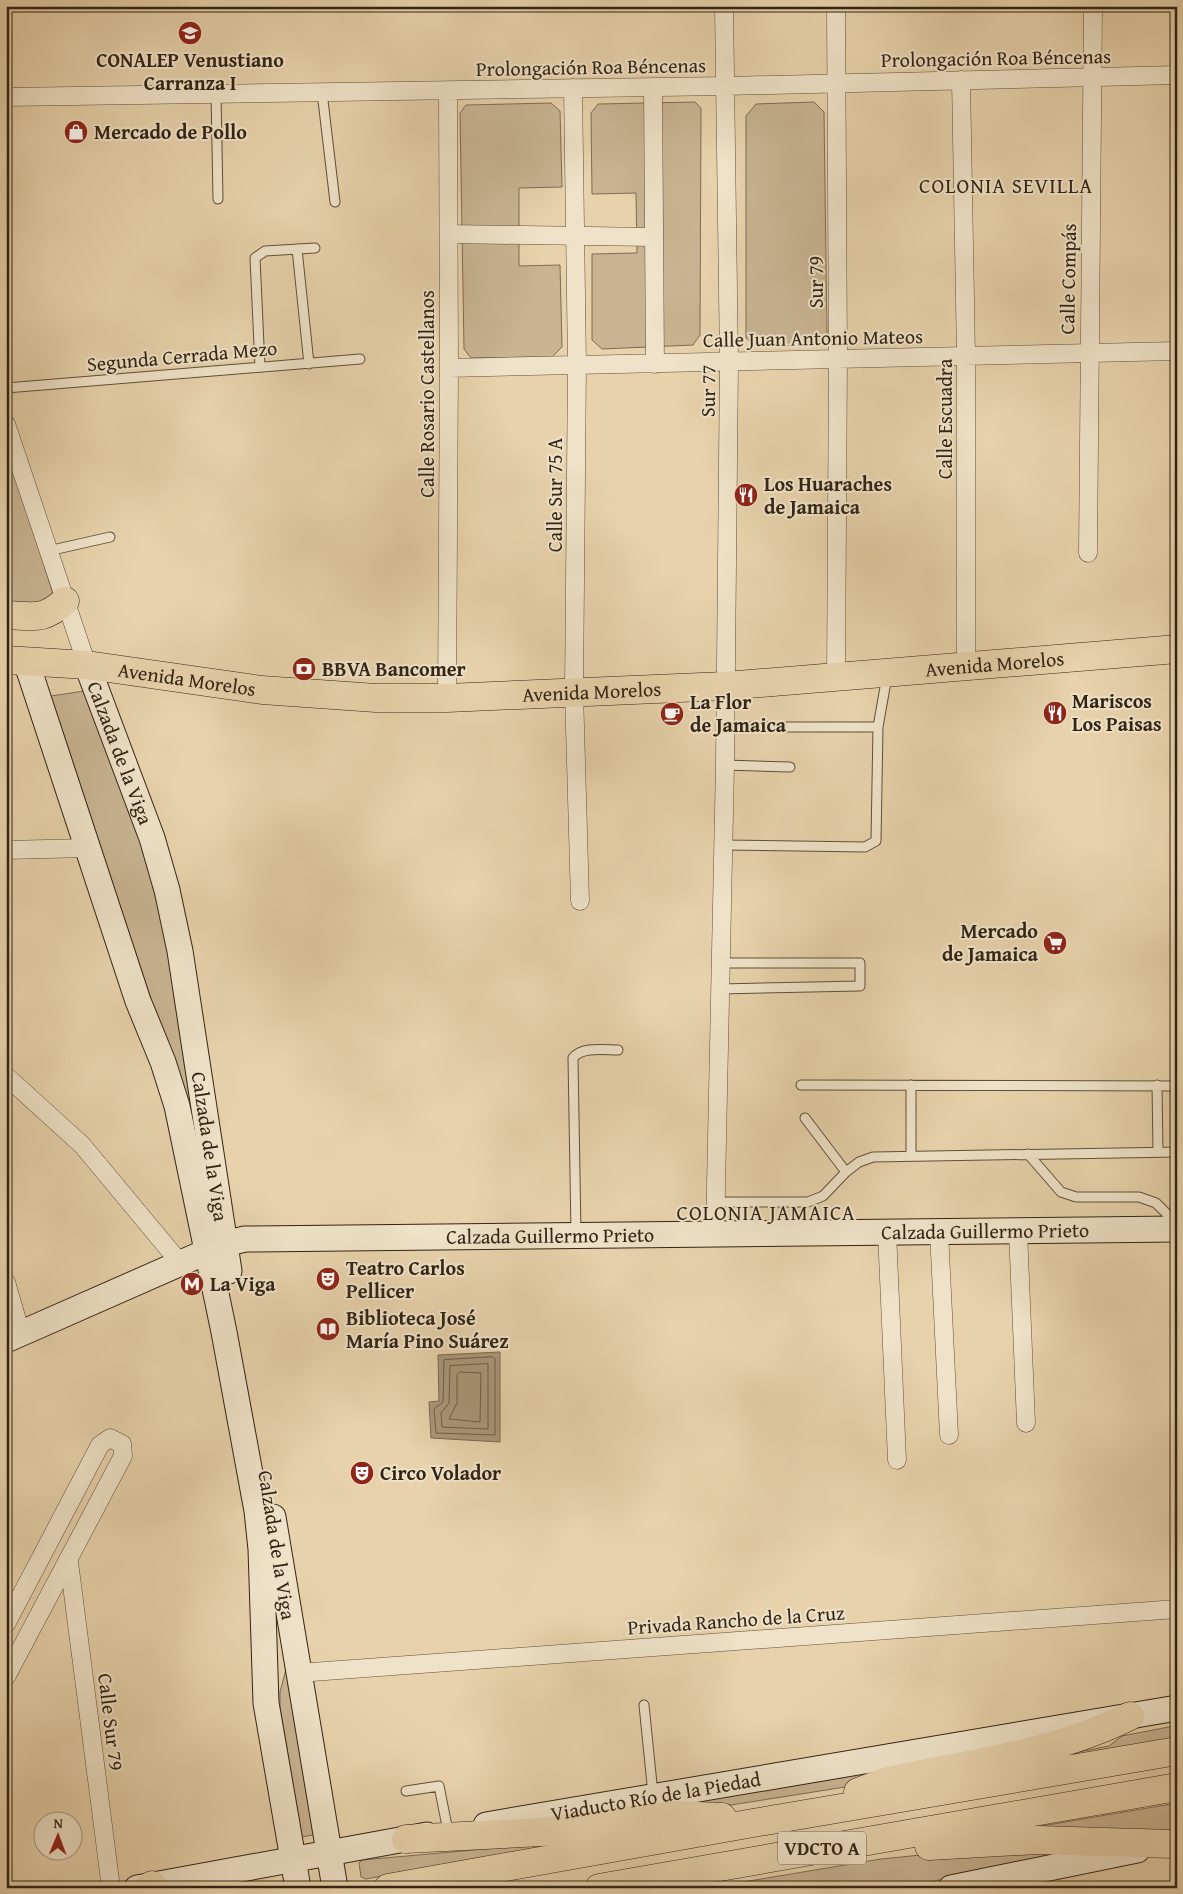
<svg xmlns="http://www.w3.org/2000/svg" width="1183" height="1894" font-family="'Gentium Book Plus',serif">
	<rect width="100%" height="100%" fill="#e7d2ab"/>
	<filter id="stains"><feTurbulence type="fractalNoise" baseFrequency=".004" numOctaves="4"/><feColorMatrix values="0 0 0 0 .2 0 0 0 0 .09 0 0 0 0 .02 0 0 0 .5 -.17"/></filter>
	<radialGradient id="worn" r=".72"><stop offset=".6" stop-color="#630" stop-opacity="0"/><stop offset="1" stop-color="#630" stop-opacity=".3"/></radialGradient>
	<path fill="#c8b492" stroke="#7d6c54" d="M695,102L701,108L700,335L693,345L602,349L592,340V254L637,253L636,193L592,194L591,113L598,104Z
		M814,102L824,112L827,333L821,345L756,346L746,338V116L756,104Z
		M551,103L560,111L562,187L519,188V266L560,265L562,347L552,357L471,358L464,349L460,113L466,105Z
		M6,444L54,597L52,603L6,611Z
		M84,691L89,695L158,892L195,1116L183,1091L157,1017L51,696Z
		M286,1669L318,1834L302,1837L280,1707V1692Z
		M1174,1726L1173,1741L1019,1767L1033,1761L1109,1746L1122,1736Z
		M914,1765L864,1784L706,1809L672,1804Z
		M1177,1803V1832L1001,1833Z
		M541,1844L540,1847L366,1879L361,1877L359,1863L362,1860Z
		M960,1851L1066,1854L900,1888H707L881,1859Z"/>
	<path fill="#a99678" stroke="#796850" d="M500,1352V1442L431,1438L429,1402L439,1401L438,1355Z"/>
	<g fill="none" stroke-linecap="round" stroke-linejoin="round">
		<path stroke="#6e5c46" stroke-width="1" d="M493,1357L495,1359V1435L436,1433L434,1409L443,1402L444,1360Z
			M488,1364V1429L442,1427L441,1413L449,1403L450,1366Z
			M460,1372L481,1373L480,1422L449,1419L457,1403V1375Z"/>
		<g stroke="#5f4f3a" stroke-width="11">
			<path id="lane" d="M322,92L335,202
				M216,94L218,199
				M297,249L309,364
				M260,367L255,258L265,251L315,248
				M6,388L360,359
				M48,551L110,537
				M724,727H878
				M725,765L790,767
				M723,845L865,847L876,841L878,727L887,676
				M720,989L860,986V963H721
				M801,1085L1177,1086
				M911,1085V1155
				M1157,1085L1158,1152
				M805,1118L846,1172
				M1028,1154L1061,1192L1076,1197H1139L1156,1203L1177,1224
				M716,1202H808L823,1196L846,1172L859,1162L873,1157L1177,1152
				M576,1233L573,1058C582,1046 605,1050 618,1050
				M644,1705L653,1794
				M406,1791L439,1786L448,1831"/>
		</g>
		<g stroke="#5f4f3a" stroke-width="19">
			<path id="street" d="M961,80L966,356V667
				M653,87L655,364
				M573,88L577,365L574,692L580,901
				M6,97L727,86L1177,75
				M449,234L652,237
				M449,368L1177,351
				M6,424L87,665
				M1088,553L1093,6
				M836,678L838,359L836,6
				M447,698L449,368L448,90
				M6,850L88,848
				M6,1076L82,1145L181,1264
				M1018,1231L1026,1423
				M887,1232L897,1460
				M939,1232L949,1435
				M715,1234L725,765L729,362L724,6
				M6,1282L21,1334
				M69,1562L111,1888
				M6,1624L100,1445L110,1438L122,1444L123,1456L6,1677
				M298,1673L1177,1609"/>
		</g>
		<g stroke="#322315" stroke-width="27">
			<g id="secondary">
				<path d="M26,661L138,1001L163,1062L177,1106L224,1332L257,1511L261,1549L266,1703L298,1888"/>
				<path id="s1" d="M87,665L152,838L167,890L180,951L229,1271"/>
				<path id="s2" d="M6,1340L224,1244L245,1239L1177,1229"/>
				<path d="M273,1517L335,1888"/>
				<path id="s3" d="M486,1825L1177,1708"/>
				<path d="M137,1888L427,1835"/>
				<path d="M951,1888L1137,1850"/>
			</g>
		</g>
		<g stroke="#322315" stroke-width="29">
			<g id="primary">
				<path d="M6,615C34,616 43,621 65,601"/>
				<path id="s4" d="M6,660L87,665L262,690L376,698H447L725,686L1177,649"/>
			</g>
		</g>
		<g stroke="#322315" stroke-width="29">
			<path id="highway" d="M858,1792L884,1782C966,1764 1054,1754 1130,1716
				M406,1839L541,1832L674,1815L722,1817
				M929,1846L1038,1840L1172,1844
				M148,1888L152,1885
				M388,1888L753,1823L1177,1751
				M599,1888L1177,1787"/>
		</g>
		<use href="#lane" stroke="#efe2c8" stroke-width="9"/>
		<use href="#street" stroke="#efe2c8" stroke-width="18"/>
		<use href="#secondary" stroke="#efe2c8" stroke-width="25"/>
		<use href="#primary" stroke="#e7d2ab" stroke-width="28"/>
		<use href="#highway" stroke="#e7d2ab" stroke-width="28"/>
	</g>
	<defs>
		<g id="school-disc" transform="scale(1.25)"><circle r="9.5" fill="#8f2418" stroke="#efe2c8"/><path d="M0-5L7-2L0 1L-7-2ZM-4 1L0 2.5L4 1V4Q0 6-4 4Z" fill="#fff"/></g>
		<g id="shop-disc" transform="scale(1.25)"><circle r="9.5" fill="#8f2418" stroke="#efe2c8"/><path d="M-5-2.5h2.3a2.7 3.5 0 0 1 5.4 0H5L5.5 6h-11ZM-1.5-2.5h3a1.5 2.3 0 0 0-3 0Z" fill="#fff"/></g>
		<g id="restaurant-disc" transform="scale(1.25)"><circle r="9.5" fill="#8f2418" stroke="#efe2c8"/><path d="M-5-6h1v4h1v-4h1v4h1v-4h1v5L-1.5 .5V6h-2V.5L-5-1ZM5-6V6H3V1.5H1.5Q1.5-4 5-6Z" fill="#fff"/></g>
		<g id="bank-disc" transform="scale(1.25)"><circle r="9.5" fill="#8f2418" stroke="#efe2c8"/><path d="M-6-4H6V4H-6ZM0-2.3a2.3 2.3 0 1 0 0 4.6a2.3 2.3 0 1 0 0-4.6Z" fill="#fff"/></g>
		<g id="cafe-disc" transform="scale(1.25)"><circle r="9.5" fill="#8f2418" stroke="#efe2c8"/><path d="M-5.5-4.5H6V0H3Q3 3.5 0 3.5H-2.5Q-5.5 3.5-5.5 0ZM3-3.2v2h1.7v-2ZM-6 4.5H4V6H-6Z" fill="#fff"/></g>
		<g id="supermarket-disc" transform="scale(1.25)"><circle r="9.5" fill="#8f2418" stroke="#efe2c8"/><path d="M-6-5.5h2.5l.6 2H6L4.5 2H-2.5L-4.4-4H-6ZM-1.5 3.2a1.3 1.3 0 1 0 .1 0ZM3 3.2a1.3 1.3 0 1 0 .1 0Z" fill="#fff"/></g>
		<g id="theatre-disc" transform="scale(1.25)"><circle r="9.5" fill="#8f2418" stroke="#efe2c8"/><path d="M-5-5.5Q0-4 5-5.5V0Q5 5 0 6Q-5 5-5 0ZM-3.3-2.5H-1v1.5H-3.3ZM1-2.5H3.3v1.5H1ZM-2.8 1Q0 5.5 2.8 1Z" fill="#fff"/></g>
		<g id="metro-disc" transform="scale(1.25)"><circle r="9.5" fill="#8f2418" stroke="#efe2c8"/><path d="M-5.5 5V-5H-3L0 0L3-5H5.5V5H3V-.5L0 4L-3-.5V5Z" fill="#fff"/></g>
		<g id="library-disc" transform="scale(1.25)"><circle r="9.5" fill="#8f2418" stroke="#efe2c8"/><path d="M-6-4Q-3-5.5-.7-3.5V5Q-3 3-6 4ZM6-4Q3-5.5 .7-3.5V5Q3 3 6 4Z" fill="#fff"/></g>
	</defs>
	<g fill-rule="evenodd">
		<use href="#school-disc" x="190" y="33"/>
		<use href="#shop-disc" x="76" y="132"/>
		<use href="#restaurant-disc" x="746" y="495"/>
		<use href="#bank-disc" x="304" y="669"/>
		<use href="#restaurant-disc" x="1055" y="713"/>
		<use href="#cafe-disc" x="672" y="714"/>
		<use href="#supermarket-disc" x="1055" y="943"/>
		<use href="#theatre-disc" x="328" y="1279"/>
		<use href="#metro-disc" x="192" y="1284"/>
		<use href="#library-disc" x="328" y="1329"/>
		<use href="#theatre-disc" x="362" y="1473"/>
	</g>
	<g text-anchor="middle" stroke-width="4" stroke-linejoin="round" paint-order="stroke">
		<rect fill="#efe2c8" stroke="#6b5c4b" stroke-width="1" x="778" y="1831.5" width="88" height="33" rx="4"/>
		<g font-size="19" font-weight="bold" fill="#322315">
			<text x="822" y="1855">VDCTO A</text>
		</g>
		<g font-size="20" fill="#322315" stroke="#efe2c8">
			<text transform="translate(996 58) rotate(-1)" y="7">Prolongación Roa Béncenas</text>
			<text transform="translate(591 67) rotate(-1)" y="7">Prolongación Roa Béncenas</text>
			<text transform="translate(1068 279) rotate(-89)" y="7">Calle Compás</text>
			<text transform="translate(816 282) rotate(-90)" y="7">Sur 79</text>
			<text transform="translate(813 338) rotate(-1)" y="7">Calle Juan Antonio Mateos</text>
			<text transform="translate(182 356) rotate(-5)" y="7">Segunda Cerrada Mezo</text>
			<text transform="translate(708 391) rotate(-89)" y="7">Sur 77</text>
			<text transform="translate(427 394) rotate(-90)" y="7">Calle Rosario Castellanos</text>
			<text transform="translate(945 419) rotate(-90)" y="7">Calle Escuadra</text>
			<text transform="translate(555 495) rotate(-90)" y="7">Calle Sur 75 A</text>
			<text dy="7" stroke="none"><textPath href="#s4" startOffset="992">Avenida Morelos</textPath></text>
			<text dy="7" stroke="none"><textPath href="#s4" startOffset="182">Avenida Morelos</textPath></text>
			<text dy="7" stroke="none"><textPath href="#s4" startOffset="588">Avenida Morelos</textPath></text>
			<text dy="7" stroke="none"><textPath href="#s1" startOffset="94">Calzada de la Viga</textPath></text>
			<text dy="7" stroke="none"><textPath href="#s1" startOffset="499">Calzada de la Viga</textPath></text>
			<text dy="7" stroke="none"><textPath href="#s2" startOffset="1000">Calzada Guillermo Prieto</textPath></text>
			<text dy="7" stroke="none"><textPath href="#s2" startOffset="565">Calzada Guillermo Prieto</textPath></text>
			<text transform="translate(277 1545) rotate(81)" y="7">Calzada de la Viga</text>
			<text transform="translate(736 1620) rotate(-4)" y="7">Privada Rancho de la Cruz</text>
			<text transform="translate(111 1722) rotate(83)" y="7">Calle Sur 79</text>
			<text dy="7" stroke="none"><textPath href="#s3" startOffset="172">Viaducto Río de la Piedad</textPath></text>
		</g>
		<g font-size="20" font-weight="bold" fill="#322315" stroke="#efe2c8" text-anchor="start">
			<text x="190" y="67" text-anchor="middle">CONALEP Venustiano<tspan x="190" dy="23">Carranza I</tspan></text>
			<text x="94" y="139">Mercado de Pollo</text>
			<text x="764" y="491">Los Huaraches<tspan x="764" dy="23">de Jamaica</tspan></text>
			<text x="322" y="676">BBVA Bancomer</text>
			<text x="1072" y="708">Mariscos<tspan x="1072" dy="23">Los Paisas</tspan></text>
			<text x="690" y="709">La Flor<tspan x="690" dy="23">de Jamaica</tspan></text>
			<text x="1038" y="938" text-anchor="end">Mercado<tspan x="1038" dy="23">de Jamaica</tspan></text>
			<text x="346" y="1275">Teatro Carlos<tspan x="346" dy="23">Pellicer</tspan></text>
			<text x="210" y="1291">La Viga</text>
			<text x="346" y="1325">Biblioteca José<tspan x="346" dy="23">María Pino Suárez</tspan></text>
			<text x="380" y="1480">Circo Volador</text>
		</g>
		<g font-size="21" letter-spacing="1" fill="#322315" stroke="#efe2c8">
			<text x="1006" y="193">COLONIA SEVILLA</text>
			<text x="766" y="1220">COLONIA JAMAICA</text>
		</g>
	</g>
	<rect width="1183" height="1894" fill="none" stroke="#e7d2ab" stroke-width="25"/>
	<rect x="8" y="8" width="1168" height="1879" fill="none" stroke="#322315" stroke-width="2.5"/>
	<rect x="12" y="12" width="1158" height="1869" fill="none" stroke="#322315"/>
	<g transform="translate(58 1836) rotate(1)"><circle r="24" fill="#efe2c8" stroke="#a39680"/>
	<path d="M0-4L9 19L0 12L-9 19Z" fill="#8f2418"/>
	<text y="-8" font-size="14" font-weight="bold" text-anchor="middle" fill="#322315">N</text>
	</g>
	<rect width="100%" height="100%" filter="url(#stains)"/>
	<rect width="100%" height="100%" fill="url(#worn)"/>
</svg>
